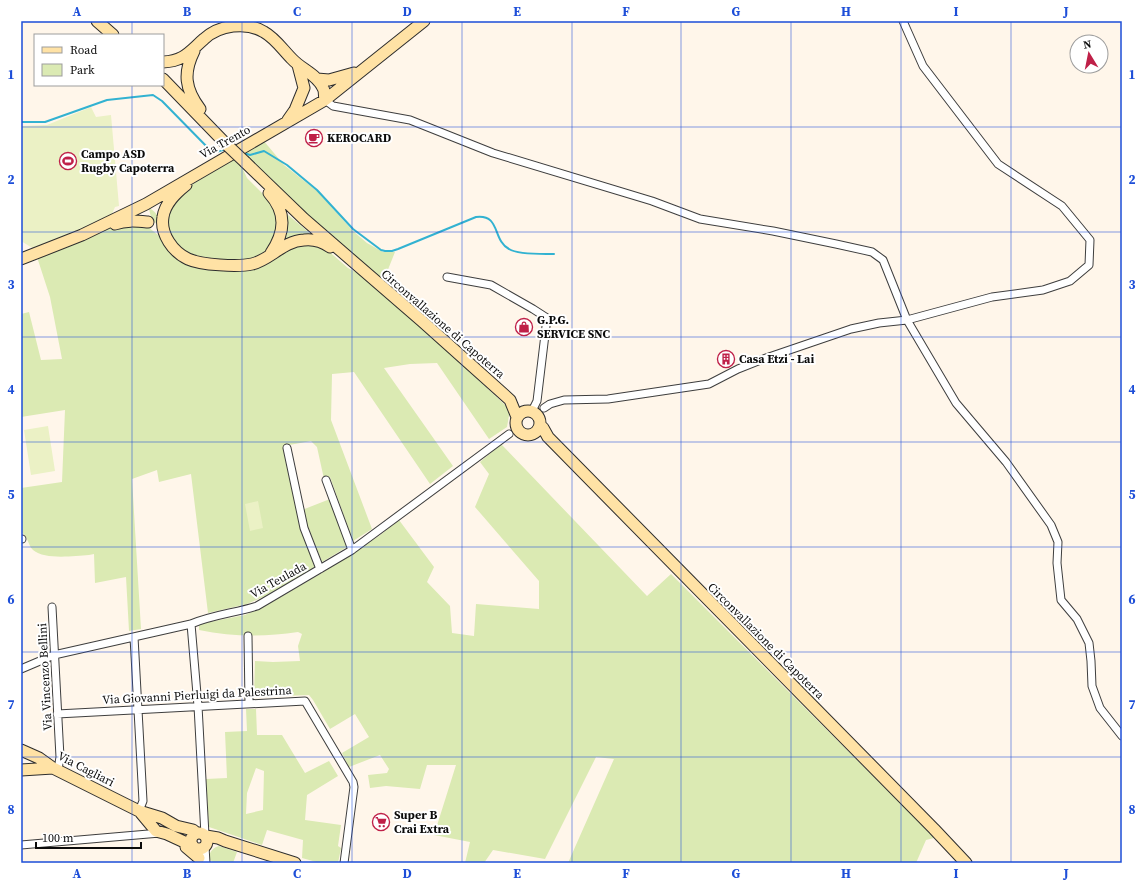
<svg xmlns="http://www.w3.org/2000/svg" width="1143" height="884" font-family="'Source Serif 4',serif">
	<rect width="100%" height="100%" fill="#fff6ea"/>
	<path fill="#dbeab3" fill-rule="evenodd" d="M263,140L284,165L317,191L353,231L367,243L383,252H395L383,282C336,243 292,202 250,159L241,165L247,178L272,203L280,222L267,252L259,257L236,262L198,256L186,252L177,246L166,229L167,210L185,189L211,173L218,166Z
		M149,208C157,212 159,217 158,225C152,220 150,216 149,208Z
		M287,214L312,235L285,240C288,231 289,224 286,215Z
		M116,225L148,227L158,235L173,253L231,270L305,242L326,249L348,268L360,274L433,338L503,403L510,410L507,427L489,439L437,363L410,364L384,368L453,466L430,484L354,372L332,374L331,420L372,529L353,541L330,477L324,479L317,447L311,441L284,446L316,566L272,593L247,604L208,613L191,474L159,482L157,470L132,479L141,629L129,631L126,577L95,583L94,554L89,555C73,556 45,560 33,550C27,544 29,537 21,532V488L62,482L65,410L21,417V314L29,312L41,360L62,359L50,297L37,257L85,240Z
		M501,444L647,596L671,574L918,821L934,838L926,840L916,863H568L614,759L596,757L545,859L493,850L484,863H465L470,842L434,835L456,765H427L420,789L386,786L370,788L368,775L387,773L389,769L380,755L349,767L342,753L369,737L355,714L330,729L313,700L309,695L254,697L255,661L273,662L300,661L298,646L302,634L298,632C265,637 233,637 199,630V624L245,615L265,606L322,573L379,536L399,520L434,567L427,582L450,606L452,633L474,636L476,604L539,609V581L475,507L489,474L480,462Z
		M330,499L347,547L322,562L308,527L302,510Z
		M246,709H256L257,735H282L305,773L329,761L338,776L307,795L305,820L341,825L338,846L341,848L338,863H320L302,858L303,840L267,830L262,845L209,827L206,779L227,778L225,732L247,731ZM256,768L264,771L263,810L246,814L247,793Z
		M219,846L237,852L233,863C227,863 218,865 213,862C204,857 213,847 219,846Z"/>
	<path fill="#ebf1c5" d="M91,107L96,117L111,115L119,206L115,207L112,214L85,229L34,249L21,241V126L47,125Z
		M48,426L55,471L31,475L24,430Z
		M258,501L263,528L250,531L245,504Z"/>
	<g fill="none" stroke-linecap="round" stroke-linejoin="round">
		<path stroke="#32b2d1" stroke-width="2" d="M21,122H45L107,100L153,95L162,101L213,153L226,149
			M244,153L250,155L264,151L287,165L317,190L353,229L381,250L385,251H392L398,249L476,217C501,214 492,240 509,249C519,255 542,254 554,254"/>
		<g stroke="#3e3e3e" stroke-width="9">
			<path id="street" d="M325,100L333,106L410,120L493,153L652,201L700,219L773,231L836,244L872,252L883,260L907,320L956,403L1006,462L1051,525L1058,542L1057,563L1061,600L1077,619L1089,643L1091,661L1092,686L1100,708L1122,736
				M447,277L491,285L533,309L547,318L537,401L532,411
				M544,408L550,404L564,400L608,399L709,384L738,369L766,358L851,329L879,323L907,320L992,297L1043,290L1070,281L1089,265L1090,240L1062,206L998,164L923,66L903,21
				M287,448L304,528L320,569
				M326,480L352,550
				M21,539H22
				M52,607L60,757L58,770
				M191,624L198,706L205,835
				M248,636L249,703
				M134,637L143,801L139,811
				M21,669L54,655L191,624C212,615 235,613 257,606L352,550L509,434
				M57,714L305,701L353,782L354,787L344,863
				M21,845L160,833
				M205,847L206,863"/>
		</g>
		<g stroke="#2d2d2d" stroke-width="13">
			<path id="secondary" d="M97,21L113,35
				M194,51C183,73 185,89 200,109
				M163,62C184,61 189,52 204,39C219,25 246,21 264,32C275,38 283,50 292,59C301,69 318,75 323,88C325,91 324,96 325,100
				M163,79L226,144
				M317,79L329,80L354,73
				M288,120L295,110L304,88L298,65
				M245,162L304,219L422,321L510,400L517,417
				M186,185C176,193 165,203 163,217C160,234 173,252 188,259C201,265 238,267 252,264C270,260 283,241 304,240C313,239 323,242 330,247
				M269,193C287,213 285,232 271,253
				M115,224C126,220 136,221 148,222
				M21,259L82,235L146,204L325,100L424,21
				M516 423a12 12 0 1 1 24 0a12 12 0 1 1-24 0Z
				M540,425L543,428L548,437L934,829L966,863
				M21,750L39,758L53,768L139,811L162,818L176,826L193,830L196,833
				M21,770L53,768
				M141,813L156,831L167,834L193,846
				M191 841a8 8 0 1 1 16 0a8 8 0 1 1-16 0Z
				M206,836L218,838L225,841L295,863
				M186,847L199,858"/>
		</g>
		<use href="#street" stroke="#fff" stroke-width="7"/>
		<use href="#secondary" stroke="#ffe2a5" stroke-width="11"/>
		<g stroke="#2d2d2d" stroke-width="13" stroke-linecap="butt">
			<path id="secondary-bridge" d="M226,144L245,162"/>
		</g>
		<use href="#secondary-bridge" stroke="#ffe2a5" stroke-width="11"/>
	</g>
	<path fill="none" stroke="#1d4ed8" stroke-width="1" stroke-opacity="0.55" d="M132,21V35M242,21V863M352,21V863M462,21V863M572,21V863M681,21V863M791,21V863M901,21V863M1011,21V863M132,85V863M21,127H1122M21,232H1122M21,337H1122M21,442H1122M21,547H1122M21,652H1122M21,757H1122"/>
	<defs>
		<g id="cafe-ring" transform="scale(0.9)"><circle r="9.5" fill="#fff" stroke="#bf2048" stroke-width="1.5"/><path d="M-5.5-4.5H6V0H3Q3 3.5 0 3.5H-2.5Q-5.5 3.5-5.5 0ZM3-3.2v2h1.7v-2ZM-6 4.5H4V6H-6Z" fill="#bf2048"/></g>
		<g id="stadium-ring" transform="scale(0.9)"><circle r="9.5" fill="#fff" stroke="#bf2048" stroke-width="1.5"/><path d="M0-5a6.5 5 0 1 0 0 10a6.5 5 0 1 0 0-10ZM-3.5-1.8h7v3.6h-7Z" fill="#bf2048"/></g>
		<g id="shop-ring" transform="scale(0.9)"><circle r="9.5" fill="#fff" stroke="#bf2048" stroke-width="1.5"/><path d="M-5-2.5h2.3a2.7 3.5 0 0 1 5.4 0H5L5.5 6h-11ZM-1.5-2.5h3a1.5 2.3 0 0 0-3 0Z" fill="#bf2048"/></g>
		<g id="building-ring" transform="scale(0.9)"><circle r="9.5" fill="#fff" stroke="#bf2048" stroke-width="1.5"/><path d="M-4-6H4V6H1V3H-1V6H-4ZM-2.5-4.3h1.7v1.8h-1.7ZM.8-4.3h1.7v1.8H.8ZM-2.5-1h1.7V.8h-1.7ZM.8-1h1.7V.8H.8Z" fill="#bf2048"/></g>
		<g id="supermarket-ring" transform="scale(0.9)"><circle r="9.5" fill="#fff" stroke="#bf2048" stroke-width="1.5"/><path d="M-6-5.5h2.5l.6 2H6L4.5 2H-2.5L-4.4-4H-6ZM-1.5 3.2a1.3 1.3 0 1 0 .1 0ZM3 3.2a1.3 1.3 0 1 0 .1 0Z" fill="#bf2048"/></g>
	</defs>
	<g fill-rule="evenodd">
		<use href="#cafe-ring" x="314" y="138"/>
		<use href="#stadium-ring" x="68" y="161"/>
		<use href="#shop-ring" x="524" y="327"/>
		<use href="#building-ring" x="726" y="359"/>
		<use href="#supermarket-ring" x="381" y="822"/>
	</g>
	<g text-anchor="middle" stroke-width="4" stroke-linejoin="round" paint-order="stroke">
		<g font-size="12" font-weight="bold" fill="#0b0b0b" stroke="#fff" text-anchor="start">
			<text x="327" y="142">KEROCARD</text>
			<text x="81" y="158">Campo ASD<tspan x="81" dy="14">Rugby Capoterra</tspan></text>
			<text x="537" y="324">G.P.G.<tspan x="537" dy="14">SERVICE SNC</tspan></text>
			<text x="739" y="363">Casa Etzi - Lai</text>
			<text x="394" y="819">Super B<tspan x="394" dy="14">Crai Extra</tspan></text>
		</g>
		<g font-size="12" fill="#0b0b0b" stroke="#fff">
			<text transform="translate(225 142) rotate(-29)" y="4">Via Trento</text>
			<text transform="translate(443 324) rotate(41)" y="4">Circonvallazione di Capoterra</text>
			<text transform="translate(278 580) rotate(-29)" y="4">Via Teulada</text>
			<text transform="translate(766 641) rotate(45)" y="4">Circonvallazione di Capoterra</text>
			<text transform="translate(45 677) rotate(-93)" y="4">Via Vincenzo Bellini</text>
			<text transform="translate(197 695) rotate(-3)" y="4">Via Giovanni Pierluigi da Palestrina</text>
			<text transform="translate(86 769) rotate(27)" y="4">Via Cagliari</text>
		</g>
	</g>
	<rect width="1143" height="884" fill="none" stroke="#ffffff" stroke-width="44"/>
	<rect x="34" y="34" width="130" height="52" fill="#ffffff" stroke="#9d9d9d"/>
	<rect x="42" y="47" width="20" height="6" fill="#ffe2a5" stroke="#9d9d9d"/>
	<text x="70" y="54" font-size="12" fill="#0b0b0b">Road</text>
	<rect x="42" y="64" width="20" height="12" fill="#dbeab3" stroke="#9d9d9d"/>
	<text x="70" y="74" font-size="12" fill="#0b0b0b">Park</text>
	<g transform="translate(1089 54) rotate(350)"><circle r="19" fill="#ffffff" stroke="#9d9d9d"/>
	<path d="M0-3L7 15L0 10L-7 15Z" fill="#bf2048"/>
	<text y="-6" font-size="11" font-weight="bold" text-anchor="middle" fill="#0b0b0b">N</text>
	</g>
	<path d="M36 842v6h105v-6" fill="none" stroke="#0b0b0b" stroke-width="2"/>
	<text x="42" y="842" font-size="12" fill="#0b0b0b" stroke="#ffffff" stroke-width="3" paint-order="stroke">100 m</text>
	<rect x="22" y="22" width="1099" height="840" fill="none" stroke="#1d4ed8" stroke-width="1.5"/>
	<g font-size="13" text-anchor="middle" font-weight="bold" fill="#1d4ed8">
		<text x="77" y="16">A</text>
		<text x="187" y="16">B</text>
		<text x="297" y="16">C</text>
		<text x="407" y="16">D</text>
		<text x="517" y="16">E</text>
		<text x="626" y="16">F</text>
		<text x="736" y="16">G</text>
		<text x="846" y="16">H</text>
		<text x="956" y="16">I</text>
		<text x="1066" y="16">J</text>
		<text x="11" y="79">1</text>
		<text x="1132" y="79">1</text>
		<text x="11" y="184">2</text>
		<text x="1132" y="184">2</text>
		<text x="11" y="289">3</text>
		<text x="1132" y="289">3</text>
		<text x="11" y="394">4</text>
		<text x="1132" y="394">4</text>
		<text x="11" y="499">5</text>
		<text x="1132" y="499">5</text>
		<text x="11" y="604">6</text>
		<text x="1132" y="604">6</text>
		<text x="11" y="709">7</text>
		<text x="1132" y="709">7</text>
		<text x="11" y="814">8</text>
		<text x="1132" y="814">8</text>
		<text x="77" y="878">A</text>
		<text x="187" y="878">B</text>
		<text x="297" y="878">C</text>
		<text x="407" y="878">D</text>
		<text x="517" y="878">E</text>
		<text x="626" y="878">F</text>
		<text x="736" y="878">G</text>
		<text x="846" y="878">H</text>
		<text x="956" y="878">I</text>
		<text x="1066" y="878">J</text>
	</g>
</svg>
